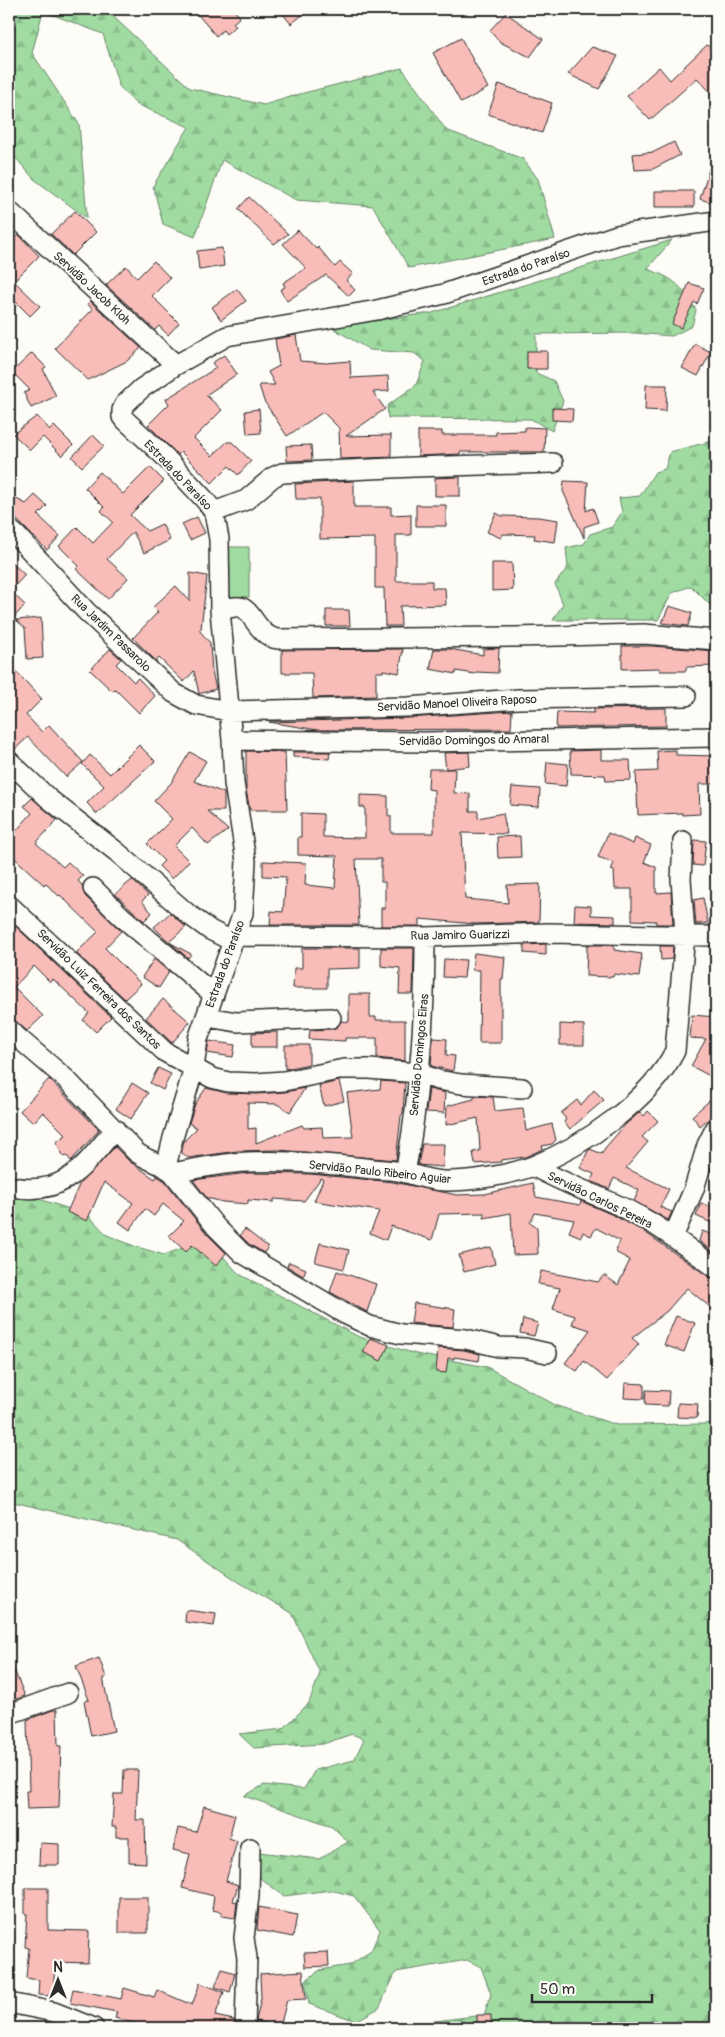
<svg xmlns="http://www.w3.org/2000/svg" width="725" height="2037" font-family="Pangolin,sans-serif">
	<defs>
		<pattern id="forest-firs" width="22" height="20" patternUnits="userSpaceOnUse" patternTransform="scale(1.25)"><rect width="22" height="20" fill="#a0dca2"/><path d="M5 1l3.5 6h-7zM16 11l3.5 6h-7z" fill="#8abd8c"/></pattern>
	</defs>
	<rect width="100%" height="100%" fill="#fdfcf7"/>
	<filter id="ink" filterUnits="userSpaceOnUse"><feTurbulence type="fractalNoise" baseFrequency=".02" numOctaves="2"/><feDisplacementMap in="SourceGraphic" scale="10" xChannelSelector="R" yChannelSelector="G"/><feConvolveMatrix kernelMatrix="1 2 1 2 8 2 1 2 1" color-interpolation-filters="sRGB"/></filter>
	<g filter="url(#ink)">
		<path fill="url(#forest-firs)" stroke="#668466" d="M9,9H105L190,88L264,105L300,94L402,68L446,130L523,159L538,179L555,239L409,268L373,206L296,200L222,160L195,237L163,224L153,186L189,127L136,104L119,86L103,34L43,11L32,53L79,124L87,218L34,179L9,150Z
			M672,240L647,269C674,278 681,285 696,310L692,326L672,336L635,333L536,334V373L554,381L563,401L552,431L531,419L388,418L387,406L416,385L425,361L414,353L370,350L329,326L432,313Z
			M716,440V607L713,608L691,586L672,593L658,620H553L563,604L555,584L568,567L566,548L584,544L590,534L612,527L622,512L619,498L640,496L655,472L665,469L670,452Z
			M9,1195L39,1199L88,1215L107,1235L134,1246L164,1255L207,1239L239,1274L359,1337L416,1354L487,1367L557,1406L617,1425L705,1424L716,1422V2028H404L410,2024L484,2015L491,1994L481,1967L467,1960L396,1972L379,2008L356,2021L309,2004L305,1981L320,1970L350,1965L371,1951L380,1930L354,1896L331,1890L284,1896L260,1878L258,1852L319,1859L348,1842L332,1826L244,1796L264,1785L304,1789L315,1770L354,1760L364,1739L352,1734L323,1744L254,1748L239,1734L283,1729L309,1703L320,1673L292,1613L239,1582L177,1540L9,1501Z"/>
		<path fill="#a0dca2" stroke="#668466" d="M225,547H249V597H225Z"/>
		<path fill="#f9bdb9" stroke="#2b2b2b" d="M193,9H233L240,17L233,23L236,26L226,34L223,30L216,36Z
			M279,9H310L291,24Z
			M506,13L543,39L530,57L500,42L490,30Z
			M461,38L488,88L461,103L433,53Z
			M707,45L716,54V98L697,78L650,120L627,96L659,67L670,80Z
			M592,47L618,56L599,89L568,74Z
			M499,84L552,103L542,133L488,114Z
			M674,142L680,155L653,169L635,170L633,154L654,152Z
			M713,156L716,157V193L713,203L700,199Z
			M655,191H694V207H655Z
			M249,197L265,212L288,234L274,244L238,209Z
			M75,211L96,232L73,255L51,234Z
			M298,230L316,249L318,247L335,267L340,262L353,274L346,280L355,290L349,296L326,275L287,301L280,290L285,287L283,283L306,268L283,244Z
			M19,235L39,256L14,281L40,306L30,316L9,295V245Z
			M222,248L224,266L199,270L197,251Z
			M154,261L170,278L152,296L179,323L168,335L159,326L155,330L106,285L126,266L137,278Z
			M689,283L704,288L697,304L694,302L681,328L672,324Z
			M237,289L246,301L221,320L212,307Z
			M90,301L141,348L127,361L88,380L55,348L93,309L87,304Z
			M296,335L300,361L326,363L350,361L351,378L388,376L389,391L373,392L385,409L346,436L391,435V457L340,459L339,428L323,412L287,436L264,401L259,385H275L268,372L279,366L275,339Z
			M695,344L711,352L698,376L682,368Z
			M527,351H547V369H527Z
			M32,353L46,367L43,369L56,396L31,408L24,393L30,390L12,372Z
			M224,355L237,374L206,395L222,410L194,438L212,456L227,442H232L251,461L238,475L229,466L212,483L181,452L178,455L148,425L169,404L166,399L216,368L212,363Z
			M646,385H667L666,411L645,410Z
			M552,408L573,409L572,421L552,420Z
			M259,409L261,433L247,434L245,411Z
			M37,416L50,430L49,431L54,426L73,445L62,456L43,437L30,450L13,434Z
			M525,427L545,428L544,452H460V454L418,456V431H442V435H496V432L525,431Z
			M93,435L104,446L82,467L72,457Z
			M311,445L312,460L287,461L286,446Z
			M150,467L164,481L130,515L147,531L162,524L170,540L144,553L133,532L107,559L128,578L108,599L76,569L79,566L59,546L77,527L93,543L113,522L101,511L104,507L85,488L100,472L123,494Z
			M460,477V496H435V478Z
			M354,481V507H391V515L411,514V535H396V581H432V588H445L446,605L400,606L401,626H385L384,588H375V538L320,539V499H296L295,484Z
			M564,481L588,482L586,511L593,508L598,522L584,527V538L563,491Z
			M9,495L26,504L35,495L47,506L38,515L60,536L47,550L9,512Z
			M416,505H446V526H416Z
			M496,513L502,516L539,517L558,520L555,542L534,539L535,535L503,534L501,538L487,532Z
			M197,517L205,533L190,540L182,524Z
			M9,560L25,575L10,591L25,605L9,623Z
			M492,563H512L513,590L492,591Z
			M190,573L207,576L201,629L199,630L210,643L212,672L216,689L199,694L194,671L184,682L159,658L156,661L133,638L158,612L153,607L176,586L190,601Z
			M669,606L692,613L688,626L662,623Z
			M326,610H349L350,626H326Z
			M41,618L43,658L27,659L25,628L16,620Z
			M622,646H652L714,651L715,666L686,667V671H660V668L622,669Z
			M499,648L498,673L476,672L475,674L456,671V674L430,669L434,649H450L483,655V649Z
			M110,649L121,659L116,664L134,682L138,678L155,696L139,713L115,689L112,691L90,670Z
			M403,649L399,673L383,670V672H376V696L313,698L312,673H282V650Z
			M9,664L42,699L26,715L42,732L49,725L83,762L66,777L28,737L13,751L9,750Z
			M666,708V726L556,728L557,712L594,713V709Z
			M512,711L511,729L318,730L269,722L408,718Z
			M139,745L155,761L97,814L87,803L104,786L82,764L90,755L110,774Z
			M601,750V760H630L631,780L606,781L605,775L571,774L570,751Z
			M676,750V755L716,756V784H699L700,814L682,815V813L638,815L636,772L658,771L657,751Z
			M246,751L285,752L287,810H250L246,790Z
			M190,752L206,761L194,781L224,793V811H207L228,830L208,845L192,828L174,846L189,861L172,879L159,866L164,861L147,844L172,819L154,801L171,783Z
			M293,752H330L329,759L293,757Z
			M469,752L470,766L446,769L444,753Z
			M547,762L568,764L566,786L545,784Z
			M429,769H455L454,793L470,794V811H478V818L503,813L507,834L462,833L465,899L508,903L507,885L540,884L539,922L476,924L420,919V926H381V908H385V882H381V859H356L359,925H270L271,911L283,912L286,877L263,876V861L306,863L305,885L335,888L337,856L298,855V837H301V813L323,814V837L365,838V807H360V795L388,796V816H391V833H434V790L428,789Z
			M512,787L540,789L539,807L510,805Z
			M32,798L57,820L36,843L63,867L68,862L83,876L78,881L82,885L85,896L121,931L105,948L141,984L125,999L76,953L98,932L60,895L59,896L45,883L44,885L9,853V839L32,813L24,806Z
			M608,833L633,844L635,838L651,845L644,862L656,867V893L671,892L673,924H656V921L632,920V889H615L614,871L611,870L614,863L598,857Z
			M520,836L521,857L498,858L497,837Z
			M694,840L706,841L703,866L693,865Z
			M132,880L148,895L142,901L152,913L144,921L115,894Z
			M703,898L708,923L696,924L694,900Z
			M575,905L591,906V915L615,916V923L574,922Z
			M170,913L186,927L169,942L191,954L188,958L166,939L154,927Z
			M9,920L111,1017L96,1032L83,1020L89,1013L53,979L50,982L34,966L14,987L43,1016L27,1031L16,1021L9,1019Z
			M546,944V955L524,953V945Z
			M587,945H614V950L642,954L639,977L614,974L613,977L586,976Z
			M660,946H673L672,959L661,960Z
			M302,948H360V968L327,969V988H293L294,968H302Z
			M381,948H414L413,994H399L400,968L381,966Z
			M474,953L505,957L503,979H501V1043H479L480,970H472Z
			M154,959L169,972L159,988L142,977Z
			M444,959L466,960L464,978L443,977Z
			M349,994H370V1017H376V1020H405V1061L377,1058V1038H345V1041L309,1039L310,1030L332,1029L337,1027L341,1021L349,1022Z
			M163,999L190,1022L172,1043L146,1018Z
			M692,1015L716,1017V1062L708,1075L691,1066L706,1039L690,1038Z
			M560,1024L584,1025V1045H560Z
			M277,1032V1047H252V1033Z
			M433,1038L447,1039L446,1055L455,1056L453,1071L431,1066Z
			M209,1041L235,1045L233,1057L207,1053Z
			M285,1045H309V1064L285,1069Z
			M158,1068L171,1074L163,1090L150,1083Z
			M49,1079L99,1130L71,1161L67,1156L64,1157L56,1142L66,1135L43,1112L33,1123L20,1111Z
			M339,1081L344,1101L324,1106L319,1086Z
			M381,1081L405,1083L403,1113L401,1116L396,1160L279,1150L237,1151L188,1158L181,1152L184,1141L197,1128L189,1123L195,1104L206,1088L227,1093L256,1094L285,1092L305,1088L290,1112L277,1104L248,1103V1129L256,1128V1143L302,1125L304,1128L322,1127L323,1138L353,1137L347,1093L380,1089Z
			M132,1083L148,1093L131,1119L116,1109Z
			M429,1089L445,1093L444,1113L426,1112Z
			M594,1090L604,1100L570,1129L564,1122L566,1119L561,1113L577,1100L581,1105Z
			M716,1095V1112L700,1126L692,1116Z
			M474,1096L493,1097L495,1111L523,1108L526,1131L552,1124L556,1140L552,1144L542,1146L543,1149L525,1157L501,1160V1162L475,1164L473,1152L480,1151L478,1118L446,1125L447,1106L474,1099Z
			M648,1111L658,1121L642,1137L648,1142L626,1168L669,1189L660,1207L672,1212L668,1220L634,1201L639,1190L614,1178L609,1189L591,1181L594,1174L580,1168L588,1151L590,1149L602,1154L605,1148L625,1125L640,1112L644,1116Z
			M422,1144H444L443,1167L418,1165Z
			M115,1147L129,1161L155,1179L157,1176L165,1181L207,1234L226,1253L216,1266L192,1245L186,1252L169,1236L184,1221L163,1204L154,1216L145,1209L130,1230L119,1222L133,1203L104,1182L87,1221L67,1212L80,1183Z
			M248,1173L310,1174L393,1182L457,1195L485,1194L533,1183L536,1197L580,1205L581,1201L613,1215L646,1233L709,1277L716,1279V1312L687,1288L667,1311L632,1338L639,1344L607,1380L584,1361L577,1371L565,1363L590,1330L572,1324L575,1316L553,1309L560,1288L538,1284L541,1271L598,1282L604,1275L618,1285L630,1260L615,1252L620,1241L596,1228L591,1236L583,1232L581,1237L569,1232L574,1220L535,1213L530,1223L537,1228L538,1254L513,1255L511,1213L484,1218V1213L439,1214L432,1240L391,1226L386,1240L370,1233L379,1211L314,1201L323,1180L321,1178L304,1201L274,1199V1202L248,1200V1204L223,1202L207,1198L193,1180Z
			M701,1203L716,1209V1225L696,1216Z
			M245,1229L268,1247L264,1253L249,1244L240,1235Z
			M702,1231L716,1236V1254L699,1241Z
			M320,1243L349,1250L344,1269L315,1262Z
			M491,1247L495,1264L464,1272L459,1255Z
			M289,1262L306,1269L303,1276L287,1266Z
			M337,1271L376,1284L367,1312L330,1292Z
			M414,1303L455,1309L453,1327L411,1323Z
			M676,1316L695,1323L684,1352L664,1345Z
			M523,1319L538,1323L534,1336L520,1333Z
			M370,1338L389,1345L381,1361L363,1352Z
			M438,1348L464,1350L480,1354L479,1361L454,1357V1359L448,1358L446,1373L436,1372Z
			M625,1383L644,1384V1399L624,1398Z
			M646,1390L669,1391L668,1406L645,1405Z
			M678,1403L698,1404L697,1418L677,1417Z
			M186,1610L216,1614L214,1626L185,1622Z
			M9,1658L25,1696L9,1702Z
			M99,1658L106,1677L103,1678L114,1731L91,1736L84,1701L89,1700L76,1666Z
			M53,1710H57L58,1746H61L59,1808L27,1809L26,1791H29L27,1720Z
			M124,1770H138L136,1820H145L146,1863L129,1862V1837H116V1827H112L114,1794H123Z
			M204,1806L235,1815L229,1838L237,1841L226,1881L238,1885L233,1901L237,1902L235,1918L222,1916V1912L212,1910L214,1896L182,1888L190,1854L173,1850L178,1828L196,1832Z
			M40,1843L59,1844V1865H39Z
			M25,1888H48V1930L89,1931L88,1963L55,1962L53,1996L38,1995L39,1980L26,1978L29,1948L25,1947L27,1914H25Z
			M119,1897H148V1933H119Z
			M259,1907L297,1915L293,1937L257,1930Z
			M328,1952L329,1966L305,1967L304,1953Z
			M222,1969L235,1973L230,1992L215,1987Z
			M303,1971L306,1999L287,2000L280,2027L256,2021L261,1998L260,1974Z
			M200,1983L224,1992L215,2016L234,2020V2028H152L115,2018L117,2012L70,2003L73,1989L121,1999L124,1988L154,1997L157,1990L192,2005Z
			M477,2015H491V2028H477Z"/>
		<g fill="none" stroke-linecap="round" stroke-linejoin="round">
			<g stroke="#2b2b2b" stroke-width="22">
				<path id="street" d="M9,211L176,365
					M214,512L246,500L273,477L282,473L414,467L553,463
					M9,529L16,535L86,611L174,693L196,705L229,711L272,710L408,707L518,699L686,696
					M220,610C226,609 234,606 240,607C252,609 258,637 278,639L515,637L644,634L716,640
					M232,740L424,742L716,737
					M9,761L49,799L117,852L188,914L210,930L232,941
					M93,888L121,916L214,995
					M9,905L165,1052L212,1078L228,1082L256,1083L284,1081L344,1069H369L418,1073L438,1080L461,1084L522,1088
					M235,936L425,937L548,933L716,936
					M207,1017L237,1022L331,1018
					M9,1030L66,1079L136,1152C147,1161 162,1163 173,1173C198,1168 222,1163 248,1162C289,1160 332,1164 373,1169C384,1170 396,1170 407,1173C420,1177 433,1181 447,1181C473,1181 509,1175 533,1166C584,1146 650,1100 675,1051L685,934L681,879L683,841
					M533,1166C564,1184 598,1195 630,1211C660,1226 688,1248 716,1268
					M166,1167L173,1138L194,1068L198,1039L243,913L246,861L234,783L232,740L220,610L219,539L214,512L205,500L165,457L122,417V410L125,404L142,388L176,365L227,336L377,310L444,294L617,235L716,221
					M173,1173L216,1227L242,1253L345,1314L370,1326L401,1334L466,1339L499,1347L525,1348L547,1353
					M405,1173C420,1096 425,1015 425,937
					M9,1186C63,1199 84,1166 115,1129
					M673,1237L694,1189L707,1145L715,1129
					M9,1714L68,1693
					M9,2003L54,2012L94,2028
					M245,2028L247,1958L244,1938L249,1896L250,1848"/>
			</g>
			<use href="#street" stroke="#fdfcf7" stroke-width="19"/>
		</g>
	</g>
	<g text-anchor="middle" stroke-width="4" stroke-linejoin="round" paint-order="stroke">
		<g font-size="12" fill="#2b2b2b" stroke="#fdfcf7">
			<text transform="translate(526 267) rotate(-19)" y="4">Estrada do Paraíso</text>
			<text transform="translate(92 288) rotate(43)" y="4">Servidão Jacob Kloh</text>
			<text transform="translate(178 475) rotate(46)" y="4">Estrada do Paraíso</text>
			<text transform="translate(111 633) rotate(44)" y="4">Rua Jardim Passarolo</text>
			<text transform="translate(457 703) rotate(-3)" y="4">Servidão Manoel Oliveira Raposo</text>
			<text transform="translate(474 740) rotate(-1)" y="4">Servidão Domingos do Amaral</text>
			<text transform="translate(460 935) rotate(-1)" y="4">Rua Jamiro Guarizzi</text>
			<text transform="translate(225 964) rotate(-70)" y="4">Estrada do Paraíso</text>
			<text transform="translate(99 989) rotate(44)" y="4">Servidão Luiz Ferreira dos Santos</text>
			<text transform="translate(419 1055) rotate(-85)" y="4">Servidão Domingos Eiras</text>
			<text transform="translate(380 1172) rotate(6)" y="4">Servidão Paulo Ribeiro Aguiar</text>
			<text transform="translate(600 1200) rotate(26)" y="4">Servidão Carlos Pereira</text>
		</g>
	</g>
	<rect width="725" height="2037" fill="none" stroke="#fdfcf7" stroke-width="30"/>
	<rect x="15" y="15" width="695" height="2007" fill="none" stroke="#2b2b2b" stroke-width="2" filter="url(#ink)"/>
	<g transform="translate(58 1980)" stroke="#fdfcf7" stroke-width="4" paint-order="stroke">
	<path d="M0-4L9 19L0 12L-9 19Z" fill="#2b2b2b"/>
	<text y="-8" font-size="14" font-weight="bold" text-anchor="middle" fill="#2b2b2b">N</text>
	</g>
	<path d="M532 1994v8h120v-8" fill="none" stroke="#2b2b2b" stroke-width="2.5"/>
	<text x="540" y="1994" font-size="15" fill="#2b2b2b" stroke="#fdfcf7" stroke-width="4" paint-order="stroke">50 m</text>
</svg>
